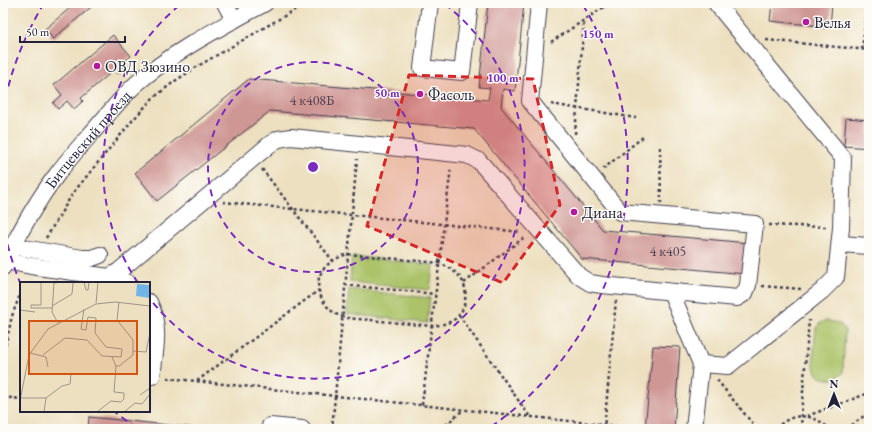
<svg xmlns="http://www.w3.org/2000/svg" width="872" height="432" font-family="'EB Garamond',serif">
	<rect width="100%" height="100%" fill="#fdfcf7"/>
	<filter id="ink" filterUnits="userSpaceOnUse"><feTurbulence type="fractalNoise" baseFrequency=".025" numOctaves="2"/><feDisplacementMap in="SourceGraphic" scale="8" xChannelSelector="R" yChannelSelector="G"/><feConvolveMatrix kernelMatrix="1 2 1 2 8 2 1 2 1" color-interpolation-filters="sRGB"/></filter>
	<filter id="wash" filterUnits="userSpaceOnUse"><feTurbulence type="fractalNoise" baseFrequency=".012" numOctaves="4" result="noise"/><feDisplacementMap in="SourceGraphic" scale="16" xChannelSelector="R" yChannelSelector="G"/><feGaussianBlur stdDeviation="0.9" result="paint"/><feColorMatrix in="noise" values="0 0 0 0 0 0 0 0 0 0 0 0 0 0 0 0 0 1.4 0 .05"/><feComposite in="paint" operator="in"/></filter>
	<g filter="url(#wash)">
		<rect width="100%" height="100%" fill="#ede0c0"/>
		<path fill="#acc369" stroke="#677252" d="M352,256L433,265L430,290L350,282Z
			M349,289L430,298L427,323L347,314Z
			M825,321C834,322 841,322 845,330L843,372C838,378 834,380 827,379C822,378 818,377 816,373C811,364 815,339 816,328L820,323Z"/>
		<g id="blocks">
			<path fill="#cf9794" d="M76,3H96L53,39L45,29Z
				M488,3H524L515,91L503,89L501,107L603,230L749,243L746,274L582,259L474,129L270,111L157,201L135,173L249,79L488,100L490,88L479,87Z
				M772,3H832L830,27L770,21Z
				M113,35L131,56L121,64L125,68L118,74L114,70L81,98L83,101L74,109L67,101L58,109L53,103L62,95L54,85Z
				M846,118L869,120V148L844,146Z
				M653,346L680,347L674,429H645Z
				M89,417L198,428V429H88Z"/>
		</g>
	</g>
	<g filter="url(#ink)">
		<use href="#blocks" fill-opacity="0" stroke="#403e4f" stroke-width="1"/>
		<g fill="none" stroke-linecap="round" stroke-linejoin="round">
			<g stroke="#403e4f" stroke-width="18">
				<g id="minor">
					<path d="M225,3L234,20"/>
					<path d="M430,3L422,68L462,72L470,3"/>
					<path d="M840,244L869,246"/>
					<path d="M12,246L82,258H92L100,255"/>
					<path d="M6,261L31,266L109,277L128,283"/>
					<path id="s1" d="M3,267C18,234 36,202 58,173C70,157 84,142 97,127C110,112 122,97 136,84C174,51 221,27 265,3"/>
					<path d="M109,277L119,271L269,145L278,139L291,137L467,155L479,161L579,276L590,283L602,285L737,298L745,293L748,285L755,224L620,212L530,101L539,3"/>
					<path d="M671,292L701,364L728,366L822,291L836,277L841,228L843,158L716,3"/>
					<path d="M149,302C161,326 155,352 152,376"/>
					<path d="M270,426L302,429"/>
					<path d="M694,429L701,364"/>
				</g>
			</g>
			<path stroke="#403e4f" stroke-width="2.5" stroke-dasharray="3 3" stroke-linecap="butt" d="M766,40L869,50
				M551,42L610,3
				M862,49L866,18L869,15
				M4,76L6,3
				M551,104L636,118
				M575,134L584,21
				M660,147L661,203
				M262,169L332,260
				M603,169L643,137
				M223,202L521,232
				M769,225L826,227
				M46,238L73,193L132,121L153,98L175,81L198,66L307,3
				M348,254L439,263C456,270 468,280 465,300C464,308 461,314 455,319C448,324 440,325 431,326C411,324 390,322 370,320C361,319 351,319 343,317C328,313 315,294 319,278C323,265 335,258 348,254Z
				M464,283L526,236
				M345,285L435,294
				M762,286L801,289
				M459,315L530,417
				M3,357L12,316L21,292
				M167,378L645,429
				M717,380L757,429
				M197,381L319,290
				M3,397L21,399
				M149,399L150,390
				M422,405L451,167
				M807,416L869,393
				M332,429L357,159
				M441,429L463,410
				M604,429L616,300
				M776,429C791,411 814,413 829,429
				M802,429L801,415L809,320
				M847,429L869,412"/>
			<use href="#minor" stroke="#fff" stroke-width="16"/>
		</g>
	</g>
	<path fill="#d62828" fill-opacity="0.2" stroke="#d62828" stroke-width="3" stroke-dasharray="8 5" stroke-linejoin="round" d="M409,75L533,79L560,205L503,283L367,226Z"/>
	<g fill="none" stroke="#7b2cbf" stroke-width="2" stroke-dasharray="7 5">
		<circle cx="313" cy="167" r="105"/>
		<path d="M138 283A210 210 0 0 1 181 4M445 4A210 210 0 1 1 150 299"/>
		<path d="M137 428A315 315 0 0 1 115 412M21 285A315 315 0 0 1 3 224M3 110A315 315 0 0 1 43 5M583 5A315 315 0 0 1 489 428"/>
	</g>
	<g fill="#b5179e" stroke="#fdfcf7" stroke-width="1.5">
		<circle cx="806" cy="22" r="4"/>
		<circle cx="97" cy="66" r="4"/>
		<circle cx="420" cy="94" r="4"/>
		<circle cx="574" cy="212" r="4"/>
	</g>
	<g text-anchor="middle" stroke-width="3" stroke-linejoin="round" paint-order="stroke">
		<g font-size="14" fill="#4d3f51">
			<text x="312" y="105">4 к408Б</text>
			<text x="668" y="256">4 к405</text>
		</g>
		<g font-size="16" fill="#22223b" stroke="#fdfcf7" text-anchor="start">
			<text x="814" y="28">Велья</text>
			<text x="105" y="72">ОВД Зюзино</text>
			<text x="428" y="100">Фасоль</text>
			<text x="582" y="218">Диана</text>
		</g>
		<g font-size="16" fill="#22223b" stroke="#fdfcf7">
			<text dy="6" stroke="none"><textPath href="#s1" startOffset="154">Битцевский проезд</textPath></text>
		</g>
	</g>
	<g transform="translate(20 282)">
		<rect width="130" height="130" fill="#ede0c0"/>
		<path d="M117,2L130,3V16L116,14Z" fill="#71b4e7"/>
		<path fill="none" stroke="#9c948b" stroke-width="1" d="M21,0V23H11V26H32M64,0L66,8H68L69,0M76,21L78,0M32,24L52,12L53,1L57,0M0,28L15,30M38,41L32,30L34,1L44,0M113,69L126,70L130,51M10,71L26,75L28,85M23,73L45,56L67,58L82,74L101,75L102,67L86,65L75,51L76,36L68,35L66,48L61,47L64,27M92,75L96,84H99L113,73V58L97,38L99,20M120,113L130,106M1,116H26L24,130M26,116L42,104L50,102L51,92H42M0,119L9,73L28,47L76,22L95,20L130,24M77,130L91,119L101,120L104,117V111L94,110L96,84M104,130L115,121L122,122L130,112L129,107"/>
		<path fill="#d45411" fill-opacity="0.15" stroke="#d45411" stroke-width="2" d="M9,39H117V92H9Z"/>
		<rect width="130" height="130" fill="none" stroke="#22223b" stroke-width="2"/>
	</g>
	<circle cx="313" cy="167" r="6" fill="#7b2cbf" stroke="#fdfcf7" stroke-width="2"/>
	<g font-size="12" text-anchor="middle" font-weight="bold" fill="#7b2cbf" stroke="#fdfcf7" stroke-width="3" stroke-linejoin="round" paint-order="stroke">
		<text x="598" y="38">150 m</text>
		<text x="503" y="82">100 m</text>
		<text x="387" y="97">50 m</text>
	</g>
	<rect width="872" height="432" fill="none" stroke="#fdfcf7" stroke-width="16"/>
	<g transform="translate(834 394)" stroke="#fdfcf7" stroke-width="3" paint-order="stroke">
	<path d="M0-3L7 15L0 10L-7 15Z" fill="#22223b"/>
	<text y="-6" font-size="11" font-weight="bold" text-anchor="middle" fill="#22223b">N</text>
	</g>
	<path d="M20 36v6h105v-6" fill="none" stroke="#22223b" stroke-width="2"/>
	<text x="26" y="36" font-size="12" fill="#22223b" stroke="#fdfcf7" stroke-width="3" paint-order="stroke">50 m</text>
</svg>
